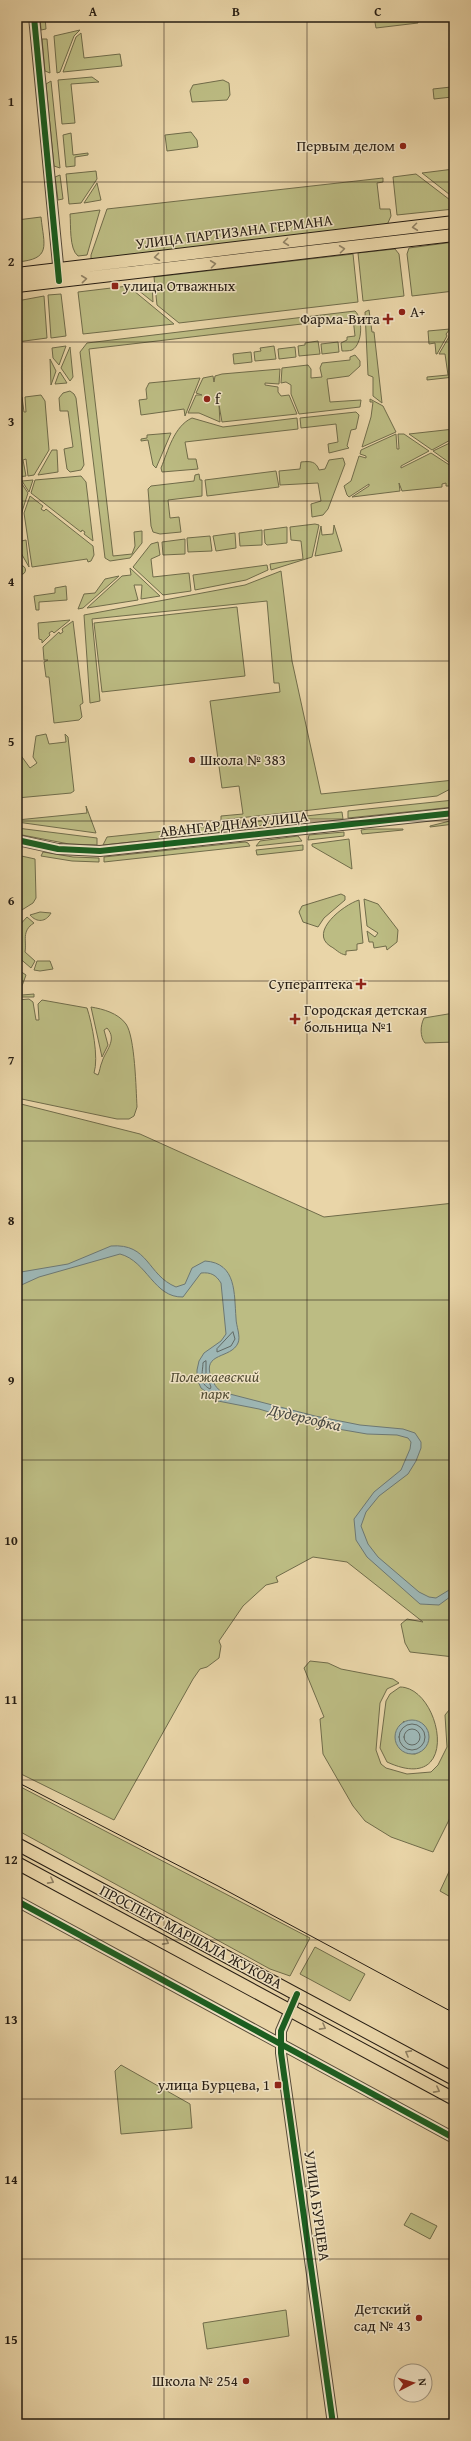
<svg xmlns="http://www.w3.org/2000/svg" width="471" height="2441" font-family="'Gentium Book Plus',serif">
	<rect width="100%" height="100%" fill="#e9d5a8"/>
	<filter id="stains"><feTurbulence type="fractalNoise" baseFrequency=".005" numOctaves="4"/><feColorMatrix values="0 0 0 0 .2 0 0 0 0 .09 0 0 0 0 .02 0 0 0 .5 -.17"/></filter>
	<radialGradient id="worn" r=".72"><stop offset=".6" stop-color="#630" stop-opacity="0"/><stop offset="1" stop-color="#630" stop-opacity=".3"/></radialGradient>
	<path fill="#bcbc83" stroke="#706c4a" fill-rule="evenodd" d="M40,17H45L46,29L41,30Z
		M374,17H417L418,23L376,28Z
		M80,30L74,36L60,72L57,73L54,36Z
		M81,33L84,58L120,54L122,66L63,72L76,37Z
		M42,39H47L50,73L45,71Z
		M92,77L99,82L71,84L75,123L62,124L58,80Z
		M223,80L229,83L230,95L227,100L192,102L190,91L193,85Z
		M51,81L60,168L54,166L46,84Z
		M451,87L452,97L434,99L433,89Z
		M191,132L197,140L198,147L167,151L165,135Z
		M71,133L73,155L88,153V155L75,157V166L66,167L63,135Z
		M454,169V198L422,173Z
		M96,171L97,179L81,203L69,204L66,174Z
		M416,174L454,203V209L397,215L393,177Z
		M60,175L63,199L58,200L55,177Z
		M383,178V182L377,183L380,209H390L391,216L387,225L91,260V255L107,209Z
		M97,183L101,200L84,203Z
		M100,210L87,255L78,256C69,249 71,225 70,214Z
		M41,217C44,246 52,259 17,262V220Z
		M454,242V291L412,296L407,254L409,248Z
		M395,249L399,254L404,296L363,301L358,253Z
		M353,254L358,302L179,323L157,305L154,277Z
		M152,283L153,302L133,286Z
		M128,286L174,324L83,334L78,292Z
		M61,294L66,336L51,338L48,295Z
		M44,296L47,338L17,342V301Z
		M369,310L372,332H374L382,403L373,396V377L368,375L365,312Z
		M355,311C363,318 363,344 352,350C349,351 345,351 342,351L341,343L347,340V337L355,336L353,318L89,349L113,556L132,554L135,546L134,532L142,531V543L130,558L110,561L105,558L80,352L87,343Z
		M454,328V377L427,380V377L448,375L445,354H439Z
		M450,329L446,334L447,336L437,354H436L435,343L429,344L428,331Z
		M318,341L320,354L299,356L298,346L305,345V343Z
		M338,342L339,352L322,354L321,344Z
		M66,346L59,365L53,358L52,348Z
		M274,346L276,359L255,361L254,352L261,351L260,348Z
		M70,347L73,377L70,381L61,368Z
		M295,347L296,357L279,359L278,349Z
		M251,352L252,362L234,364L233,354Z
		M355,355L360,361V366L349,376L327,379L330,402L361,400L360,407L299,414L291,394V385L286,382L281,383L282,368L308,365L311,369V378L322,377L320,368L322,363L350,360V357Z
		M50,359L56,371L51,385Z
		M280,369L279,384L265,383V385L278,387V392L281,396L289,395L297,414L222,422L219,405L220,422L199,413H188L196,395H202L196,393L203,378L213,376L214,382L215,376L222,374Z
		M60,372L67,383L55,384L59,373Z
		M200,378L185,416L184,409L141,415L139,400L147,399L146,389L149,383Z
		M70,391L74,394L76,398L84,465L81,470L70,472L67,469L64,449L73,447L68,411H60L59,398L63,393Z
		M41,395L45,401L49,450L34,475L28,476L26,459L23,460L26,476L17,477V398L22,397L24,412H26L25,397Z
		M370,399L383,406L396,432L362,447L371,417L373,402H370Z
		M356,412L359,415L356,429L351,430L347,446L349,448L329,453L328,444L338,442L336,424L301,428L300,418Z
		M192,418L223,427L297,418L298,429L185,442L188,459H196L198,469L162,472L161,468C168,451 174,426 192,418Z
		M454,429V438L432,450L409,434Z
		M171,433L156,468L153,465L148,440L141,441V439L147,438V435Z
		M396,434L397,449H399L398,434H404L429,451L401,466V468L431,453L454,468V486H446V483L442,484V487L402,491L399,483L400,491L352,497L369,486V484L349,497L347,495L344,486L351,481L359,456L366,458V456L360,454L361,450Z
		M454,441V466L433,451Z
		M52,450H57L58,472L38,475Z
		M343,458L345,464L328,509L323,515L312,517L311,504L321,501L318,483L280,485L279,471L300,469L301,462C310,461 316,461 319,470L325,469L329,460Z
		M276,471L279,487L207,496L205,480Z
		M199,474L200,480H202V496L168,500L170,518L179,517L181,532L160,534L153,532L151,526L148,489L151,486L194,481L195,475Z
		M81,476L86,482L93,541L84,534L85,532L82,530L81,532L31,493L35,480Z
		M33,480L29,492L22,481Z
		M17,481H20L28,493L19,521H17V505H22Z
		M30,496L43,506L41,509L44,511L46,509L93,546L94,555L91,561L88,562L87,559L32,567L24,513Z
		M315,524L319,525L312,557L271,570L270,564L303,559L301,541L291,540L290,527Z
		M334,525L342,551L315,556L321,526L322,535L333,534Z
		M287,527V543L267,545L265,543L264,530Z
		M262,530V545L240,546L239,533Z
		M235,533L236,548L216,551L213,536Z
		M210,536L212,551L188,552L187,538Z
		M185,539V554L163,555L162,542Z
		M26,540L29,567L17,546V542Z
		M158,542L160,555L151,559L153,577L189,573L191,591L163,595L133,567L151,544Z
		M267,565L268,570L246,580L195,590L193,575Z
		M16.5 570a4.5 4.5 0 1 1 9 0a4.5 4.5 0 1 1-9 0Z
		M130,568L160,596L141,599L142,585H134L138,600L87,608L122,576L131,575Z
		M281,571L292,661L321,794L454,780V787L437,796L221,820V816L243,814L239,786L222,788L210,701L280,692L279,683H274L267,601L92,619L100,701L90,703L84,615L245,585Z
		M119,576L83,608L78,609L84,594L95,593L105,579Z
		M66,586L67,600L39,602V610H36L34,596L55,593V588Z
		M237,607L245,676L102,692L94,623Z
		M70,620L54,633L52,631L49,633L50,635L42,643V640L39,639L38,623Z
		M73,621L83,703L80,705L82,717L79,720L54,723L49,677H46L44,662L48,660H44L43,647L59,632L60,634L63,632L62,629Z
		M46,734L49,744L66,742L65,734L68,737L74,791L71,793L17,798V750L30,768L37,763L33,757L36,736Z
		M454,800V807L348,818V811Z
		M86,806L96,833L17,822V820L87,813Z
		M342,812L343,819H306V816Z
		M269,820V823L244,830L103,845L107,837Z
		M454,820V824L430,827V826Z
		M17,828L97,838V845L69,844L17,834Z
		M368,829H403V830L362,834L361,830Z
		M344,832V836L308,840L309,835Z
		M298,836L302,841L256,846L260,841Z
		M349,839L352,869L312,846V844Z
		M245,842L248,843L250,846L104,862V857Z
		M303,845V850L257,855L256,850Z
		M43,852L73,857L99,858V862L72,861L41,856Z
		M17,855L35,859L36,898L33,903L17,913Z
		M341,894L345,896V900L324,918L318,927L303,922L299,912L302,906Z
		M364,899L378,904L398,930L397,942L387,950L386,946L374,948L373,942H369L367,931L375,937L378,933L367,926Z
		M359,900L363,943L357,944V950L346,951V955C339,954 336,949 330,946C309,932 343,905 359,900Z
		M40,912L51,913C46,922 37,923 30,915Z
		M27,917L34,923C21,931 27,941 25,952L35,961L31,968L17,956V928Z
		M37,961H50L53,969L40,971L34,970Z
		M17,969L26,975L22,986V995L34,994V997H17Z
		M29,999L33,1002L36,1020H39L38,1004L42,1000L87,1008C92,1023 99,1058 94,1073L98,1075C100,1071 100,1066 102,1062C105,1051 118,1040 107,1028L104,1030L108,1045L102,1057L91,1007C103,1009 118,1013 126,1024C135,1037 136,1089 137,1107L134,1116L129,1119H117L17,1098V1000Z
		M454,1013V1042L425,1043C420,1037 420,1026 424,1018Z
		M17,1103L140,1134L324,1217L454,1203V1657L410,1652L405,1643L401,1624L407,1619L423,1622L347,1562L313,1557L276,1577L278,1582L266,1585L243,1606L219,1641L221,1646L219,1658L207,1667L200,1669L193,1679L114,1820L17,1772Z
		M310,1661L328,1663L341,1669L393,1679L399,1683L387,1689L380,1703L376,1750L381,1764L386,1768L407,1774L431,1772L438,1765L447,1747L445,1715L454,1704V1810L433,1852L391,1837L365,1821L353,1806L323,1754L320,1719L324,1717L304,1668Z
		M400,1687C441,1687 463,1797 387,1762L380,1748L386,1701L390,1694ZM404,1721L421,1751L415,1754L407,1753L396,1734Z
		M17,1785L310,1938L290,1976L270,1969L17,1830Z
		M454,1861V1899L440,1891Z
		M315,1947L365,1974L350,2001L300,1974Z
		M121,2065L190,2104L192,2128L121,2134L115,2071Z
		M411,2213L437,2226L430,2239L404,2225Z
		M286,2310L289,2336L207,2349L203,2323Z"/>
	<path fill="#9db6b4" stroke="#6d7873" d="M111,1246C149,1243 147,1275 176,1287L185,1284L192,1268L205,1261C237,1263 234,1294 236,1318C236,1326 241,1336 238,1343C231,1359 202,1352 211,1377C214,1384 216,1388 222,1392L315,1416L360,1425L403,1429L415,1433L421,1442V1448L416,1461L408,1474L379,1496L366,1512L361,1526L368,1544L378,1557L419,1592L429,1597L436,1598L454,1587V1594L439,1605L420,1604L367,1557L356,1540L354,1519L374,1492L401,1470L410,1449L411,1442L408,1438L397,1435L367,1434L309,1424L259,1409L218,1401L201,1388L197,1379V1370L199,1361L204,1353L221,1341L226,1334L221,1283C216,1275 211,1272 201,1273L183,1297C154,1298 147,1261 120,1254L39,1277L17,1287V1274L21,1272L68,1264Z
		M395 1737a17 17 0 1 1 34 0a17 17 0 1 1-34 0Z"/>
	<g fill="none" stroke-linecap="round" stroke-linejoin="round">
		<path stroke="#616963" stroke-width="1" d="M233,1332L235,1339L231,1346L217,1352V1349Z
			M206,1361V1374L211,1387L210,1389C198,1383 203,1372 203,1363Z
			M399 1737a13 13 0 1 1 26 0a13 13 0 1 1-26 0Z
			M404 1737a8 8 0 1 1 16 0a8 8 0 1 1-16 0Z"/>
		<g stroke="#564a38" stroke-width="12">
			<path id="minor" d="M34,17L59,275
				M17,840L58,849L100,851L454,813
				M17,1901L454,2138
				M297,1994L281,2031V2053L333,2424"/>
		</g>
		<g stroke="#251c12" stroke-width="14">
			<path id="major" d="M17,274L454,222
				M17,286L454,235
				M17,1844L454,2079
				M17,1863L454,2099"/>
		</g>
		<use href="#minor" stroke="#f1e4c6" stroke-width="10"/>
		<use href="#major" stroke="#e9d5a8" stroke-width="12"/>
		<path stroke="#251c12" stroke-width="1" d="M17,1782L218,1886L454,2013"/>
		<g stroke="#f1e4c6" stroke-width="8">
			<path id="cycleway" d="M34,17L59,281
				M17,840L58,849L100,851L454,813
				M17,1901L454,2138
				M297,1994L281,2031V2053L333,2424"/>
		</g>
		<use href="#cycleway" stroke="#1b5e20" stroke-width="6"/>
	</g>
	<defs><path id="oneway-chevron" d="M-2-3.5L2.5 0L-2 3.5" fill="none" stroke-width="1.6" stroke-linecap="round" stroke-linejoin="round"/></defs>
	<g stroke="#918264">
		<use href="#oneway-chevron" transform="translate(415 227) rotate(173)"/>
		<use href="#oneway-chevron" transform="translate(286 242) rotate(173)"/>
		<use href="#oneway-chevron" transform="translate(342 249) rotate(-7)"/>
		<use href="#oneway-chevron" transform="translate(157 257) rotate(173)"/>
		<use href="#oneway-chevron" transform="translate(213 264) rotate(-7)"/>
		<use href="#oneway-chevron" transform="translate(84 279) rotate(-6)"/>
		<use href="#oneway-chevron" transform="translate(51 1881) rotate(28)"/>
		<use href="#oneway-chevron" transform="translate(166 1942) rotate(28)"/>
		<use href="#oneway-chevron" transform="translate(323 2027) rotate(29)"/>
		<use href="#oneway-chevron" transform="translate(408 2053) rotate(-151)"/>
		<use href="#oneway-chevron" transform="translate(437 2090) rotate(28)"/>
	</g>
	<path fill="none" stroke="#251c12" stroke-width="1" stroke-opacity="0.55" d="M164,17V2424M307,17V2424M17,182H454M17,342H454M17,501H454M17,661H454M17,821H454M17,981H454M17,1141H454M17,1300H454M17,1460H454M17,1620H454M17,1780H454M17,1940H454M17,2099H454M17,2259H454"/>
	<g fill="#8f2418" stroke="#f1e4c6" stroke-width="1.5">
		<circle cx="403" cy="146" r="4"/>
		<rect x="111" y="282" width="8" height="8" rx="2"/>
		<circle cx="402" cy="312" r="4"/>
		<path d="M386 313h4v4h4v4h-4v4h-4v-4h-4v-4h4z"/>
		<circle cx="207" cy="399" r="4"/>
		<circle cx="192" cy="760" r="4"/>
		<path d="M359 978h4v4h4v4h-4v4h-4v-4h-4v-4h4z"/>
		<path d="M293 1013h4v4h4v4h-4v4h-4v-4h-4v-4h4z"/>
		<rect x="274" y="2081" width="8" height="8" rx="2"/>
		<circle cx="419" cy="2318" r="4"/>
		<circle cx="246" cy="2381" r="4"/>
	</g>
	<g text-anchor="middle" stroke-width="3" stroke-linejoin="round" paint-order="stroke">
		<g font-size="15" fill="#251c12" stroke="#f1e4c6" text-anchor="end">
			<text x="395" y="151">Первым делом</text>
			<text x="123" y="291" text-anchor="start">улица Отважных</text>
			<text x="410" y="317" text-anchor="start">А+</text>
			<text x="380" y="324">Фарма-Вита</text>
			<text x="215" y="404" text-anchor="start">f</text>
			<text x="200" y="765" text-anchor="start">Школа № 383</text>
			<text x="353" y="989">Супераптека</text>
			<text x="304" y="1015" text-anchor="start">Городская детская<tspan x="304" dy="17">больница №1</tspan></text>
			<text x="270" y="2090">улица Бурцева, 1</text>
			<text x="411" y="2314">Детский<tspan x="411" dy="17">сад № 43</tspan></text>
			<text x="238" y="2386">Школа № 254</text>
		</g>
		<g font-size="15" fill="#251c12" stroke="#f1e4c6">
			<text transform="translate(234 232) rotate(-7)" y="5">УЛИЦА ПАРТИЗАНА ГЕРМАНА</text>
			<text transform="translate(234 824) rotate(-6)" y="5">АВАНГАРДНАЯ УЛИЦА</text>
			<text transform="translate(191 1937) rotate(28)" y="5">ПРОСПЕКТ МАРШАЛА ЖУКОВА</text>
			<text transform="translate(317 2206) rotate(82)" y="5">УЛИЦА БУРЦЕВА</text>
		</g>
		<g font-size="15" font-style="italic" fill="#524c34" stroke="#f1e4c6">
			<text x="215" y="1382">Полежаевский<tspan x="215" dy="17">парк</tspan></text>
		</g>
		<g font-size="16" font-style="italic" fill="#494a43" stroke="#f1e4c6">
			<text transform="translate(305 1417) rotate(13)" y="6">Дудергофка</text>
		</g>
	</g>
	<rect width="471" height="2441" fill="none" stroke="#e9d5a8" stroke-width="44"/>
	<g transform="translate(413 2383) rotate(84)"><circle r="19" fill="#f1e4c6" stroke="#9f947e"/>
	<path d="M0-3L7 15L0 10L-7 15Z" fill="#8f2418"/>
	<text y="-6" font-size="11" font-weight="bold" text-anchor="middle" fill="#251c12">N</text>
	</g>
	<rect x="22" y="22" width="427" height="2397" fill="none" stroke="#251c12" stroke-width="1.5"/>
	<g font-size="13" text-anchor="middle" font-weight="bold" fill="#251c12">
		<text x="93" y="16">A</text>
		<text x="236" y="16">B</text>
		<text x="378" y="16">C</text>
		<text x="11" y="106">1</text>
		<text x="11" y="266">2</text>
		<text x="11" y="426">3</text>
		<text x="11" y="586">4</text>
		<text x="11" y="746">5</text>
		<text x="11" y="905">6</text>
		<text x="11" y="1065">7</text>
		<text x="11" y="1225">8</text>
		<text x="11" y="1385">9</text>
		<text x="11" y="1545">10</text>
		<text x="11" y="1704">11</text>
		<text x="11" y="1864">12</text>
		<text x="11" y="2024">13</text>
		<text x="11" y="2184">14</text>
		<text x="11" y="2344">15</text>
	</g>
	<rect width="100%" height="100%" filter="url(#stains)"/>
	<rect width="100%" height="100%" fill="url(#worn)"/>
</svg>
